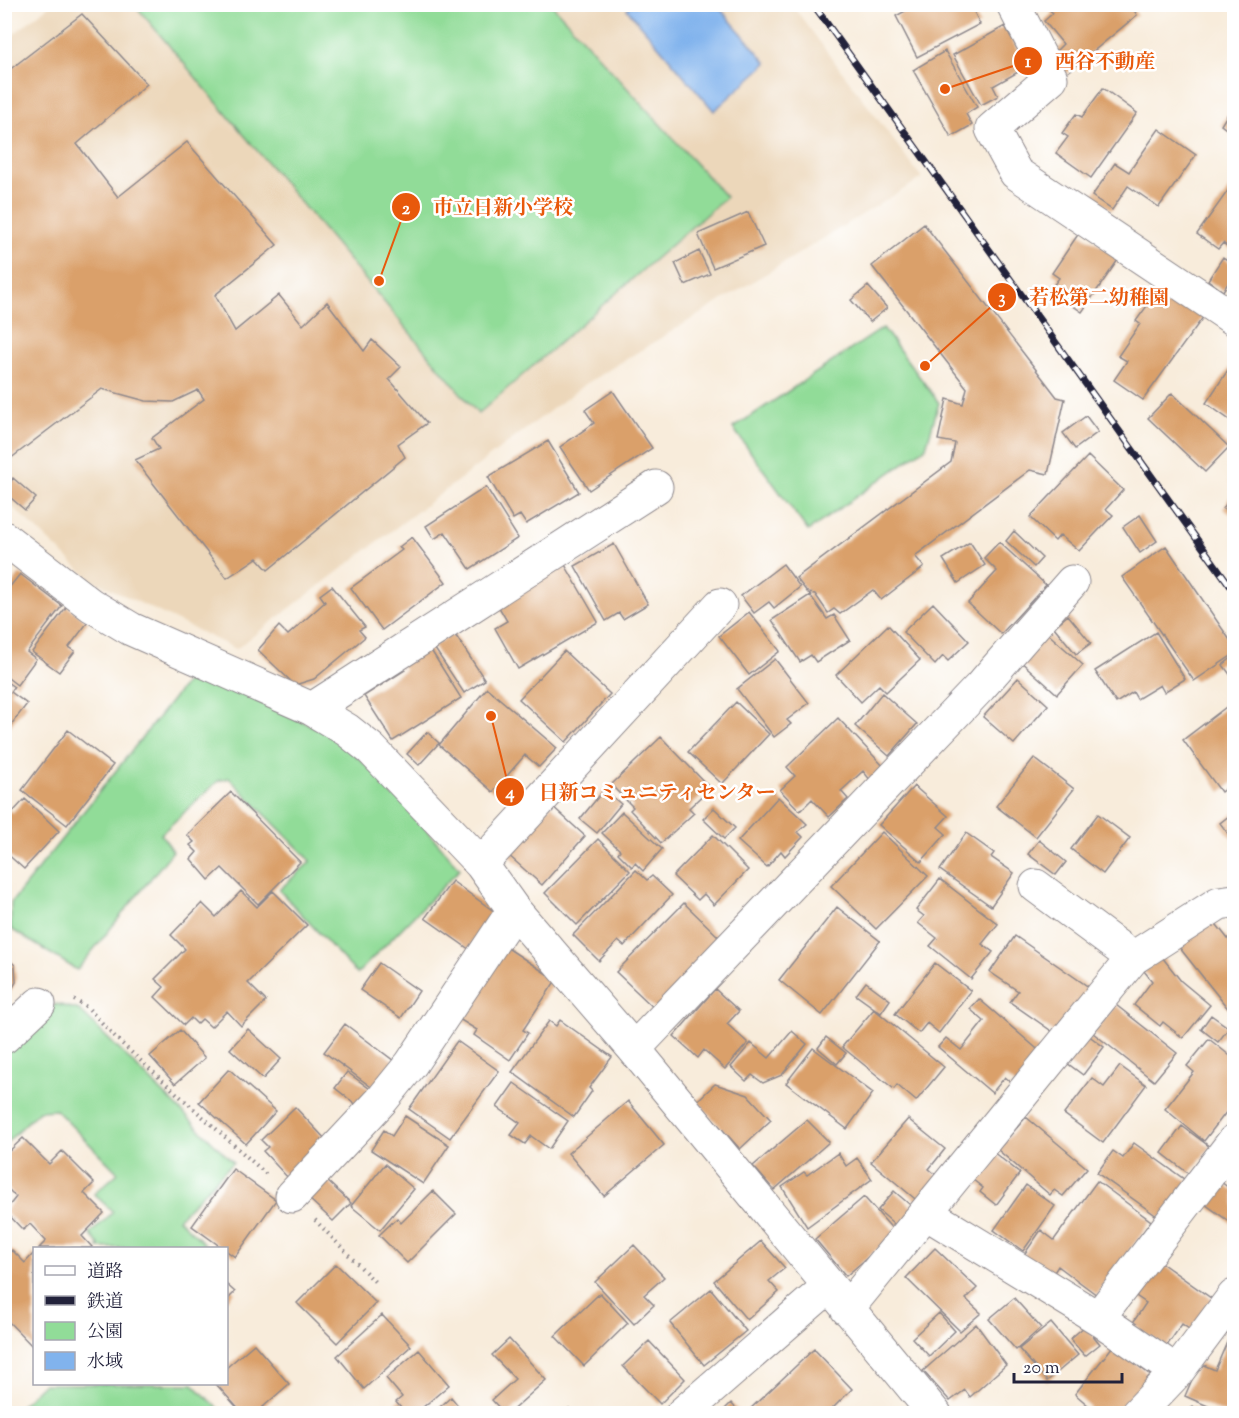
<svg xmlns="http://www.w3.org/2000/svg" width="1239" height="1418" font-family="'Sorts Mill Goudy','Noto Serif JP',serif">
	<rect width="100%" height="100%" fill="#fff"/>
	<filter id="ink" filterUnits="userSpaceOnUse"><feTurbulence type="fractalNoise" baseFrequency=".0167" numOctaves="2"/><feDisplacementMap in="SourceGraphic" scale="12" xChannelSelector="R" yChannelSelector="G"/><feConvolveMatrix kernelMatrix="1 2 1 2 8 2 1 2 1" color-interpolation-filters="sRGB"/></filter>
	<filter id="wash" filterUnits="userSpaceOnUse"><feTurbulence type="fractalNoise" baseFrequency=".008" numOctaves="4" result="noise"/><feDisplacementMap in="SourceGraphic" scale="24" xChannelSelector="R" yChannelSelector="G"/><feGaussianBlur stdDeviation="1.35" result="paint"/><feColorMatrix in="noise" values="0 0 0 0 0 0 0 0 0 0 0 0 0 0 0 0 0 1.4 0 .05"/><feComposite in="paint" operator="in"/></filter>
	<g filter="url(#wash)">
		<rect width="100%" height="100%" fill="#f8ecdb"/>
		<path fill="#ecd7ba" d="M51,4L792,5L922,178L584,385L236,649L90,579L5,500L4,42Z"/>
		<path fill="#91dc98" stroke="#5a7f6a" stroke-width="1.5" d="M135,5H552L726,197L478,414Z
			M883,328L939,403L926,447L808,531L733,428Z
			M195,671L332,735L383,779L460,869L357,974L279,890L311,861L229,778L218,781L161,834L173,851L77,970L11,929V903Z
			M56,1004L79,1010L233,1162L178,1219L205,1244L200,1248H98L100,1246L90,1234L113,1212L94,1194L118,1173L56,1110L39,1111L5,1144V1055Z
			M43,1384H193L223,1413H13Z"/>
		<path fill="#81b3ed" stroke="#526a94" stroke-width="1.5" d="M632,5H717L767,63L714,111L627,9Z"/>
		<g id="blocks">
			<path fill="#daa06a" d="M918,4H970L980,24L917,57L896,16Z
				M1044,5H1131L1137,15L1067,73L1051,56L1063,44L1044,21L1053,13Z
				M82,14L147,84L77,144L118,197L187,142L277,245L215,295L235,331L279,295L303,325L327,302L364,351L372,340L401,367L389,379L427,423L398,444L405,457L268,570L257,558L227,578L135,460L159,449L152,438L204,399L198,390L173,402L146,401L102,389L6,462L4,459V74Z
				M1005,26L1027,67L993,86L998,96L981,105L953,55Z
				M945,51L977,107L966,114L972,125L951,137L913,70Z
				M1103,88L1137,113L1091,178L1056,153L1068,137L1062,133L1076,114L1082,117Z
				M1234,104V135L1221,125Z
				M1159,129L1196,155L1159,207L1128,186L1112,210L1092,196L1115,163L1129,172Z
				M1234,182V252L1223,243L1218,249L1197,234Z
				M748,212L764,246L713,268L698,234Z
				M924,224L1057,397L1065,399L1048,474L1030,470L915,556L924,567L881,600L873,590L840,614L834,609L828,613L815,594L808,593L796,578L951,462L955,443L938,440L947,399L963,404L967,388L872,266Z
				M1079,233L1120,257L1082,312L1050,290L1059,278L1052,273Z
				M699,251L710,274L685,285L675,263Z
				M1223,257L1234,265V274L1223,291L1208,280Z
				M1162,285L1204,316L1143,400L1114,380L1127,361L1118,356L1140,324L1136,321Z
				M868,286L887,308L870,322L851,300Z
				M1234,361V423L1206,403Z
				M613,391L652,448L589,490L560,447L594,423L585,410Z
				M1172,393L1229,447L1205,472L1148,418Z
				M1086,416L1098,432L1075,449L1063,433Z
				M548,441L579,492L526,524L520,515L513,519L488,477Z
				M1088,456L1123,490L1106,509L1113,515L1079,551L1060,535L1055,541L1030,517Z
				M1234,472V485L1229,482Z
				M13,478L36,498L25,510L4,492Z
				M486,487L518,538L470,569L445,532L434,539L426,526Z
				M1234,490V516L1223,509Z
				M1140,515L1157,541L1140,553L1123,527Z
				M1014,531L1042,558L1034,567L1006,541Z
				M412,537L446,582L382,630L351,588L402,550L399,547Z
				M970,542L985,565L958,583L943,559Z
				M999,542L1046,585L1001,634L968,603L997,571L984,558Z
				M614,544L648,604L623,619L619,613L606,621L575,566Z
				M1166,546L1234,646V654L1194,681L1122,577Z
				M564,563L598,622L518,669L495,628L507,621L496,602Z
				M783,564L800,587L774,608L769,602L754,613L741,596Z
				M20,574L62,606L27,652L36,659L17,685L4,675V610L7,607L4,604V594Z
				M332,586L365,627L359,630L365,637L314,679L295,685L258,650L279,626L288,635L325,602L320,595Z
				M810,595L827,619L834,615L850,640L816,662L811,655L800,662L772,620Z
				M933,603L969,641L948,661L943,656L935,665L903,632Z
				M67,606L88,622L69,647L75,651L59,672L32,652Z
				M749,612L780,651L749,675L719,636Z
				M1068,615L1091,643L1076,654L1054,627Z
				M888,625L920,660L886,692L879,685L861,702L836,675Z
				M1045,631L1083,665L1057,694L1019,660Z
				M1156,632L1185,679L1164,692L1160,685L1137,699L1133,692L1116,703L1095,671Z
				M454,633L485,680L464,693L433,646Z
				M429,647L461,698L393,741L364,696L405,670L401,664Z
				M564,651L610,694L566,742L519,699Z
				M1234,656V680L1223,665Z
				M775,659L809,703L787,720L791,724L774,737L737,689Z
				M1018,678L1048,705L1014,744L983,717Z
				M4,680L14,687L11,692L27,704L4,734Z
				M487,688L557,748L539,767L525,755L493,792L439,745Z
				M882,693L917,724L889,756L855,726Z
				M1234,701V782L1221,792L1183,740Z
				M736,702L769,734L722,784L688,752Z
				M838,718L885,768L871,781L863,771L841,791L848,799L829,817L812,799L800,811L780,790L795,776L787,767Z
				M68,730L113,765L67,825L22,790Z
				M427,732L439,743L419,765L407,754Z
				M661,737L710,788L689,808L694,813L661,843L630,810L633,807L611,785Z
				M1034,758L1074,789L1036,837L996,806Z
				M914,786L948,816L938,827L946,834L921,862L879,825Z
				M604,790L621,804L597,833L580,819Z
				M231,792L300,862L258,904L222,868L209,880L191,859L197,852L190,845L194,842L187,835Z
				M778,797L807,824L798,832L803,837L785,856L781,851L767,867L738,841Z
				M25,799L59,831L24,869L4,851V806L12,813Z
				M551,805L585,836L542,885L507,854Z
				M714,808L735,828L724,839L703,819Z
				M622,812L662,849L643,871L635,863L632,867L618,853L620,850L602,833Z
				M1234,812V842L1220,823Z
				M1098,814L1130,838L1103,874L1071,849Z
				M882,832L928,876L876,929L831,886Z
				M966,833L994,853L991,857L1014,873L991,906L940,870Z
				M713,835L748,870L714,905L704,894L698,900L673,876Z
				M598,839L630,871L577,925L545,893Z
				M1039,840L1066,862L1056,875L1028,854Z
				M636,870L647,880L652,876L672,895L624,946L618,941L599,961L573,935Z
				M940,879L998,924L982,944L993,952L971,979L930,946L937,938L918,923L924,916L916,910Z
				M452,881L499,915L473,952L425,918Z
				M241,891L257,907L273,891L307,925L248,983L266,1001L241,1026L227,1011L211,1027L202,1019L197,1024L191,1018L184,1025L155,997L164,987L155,979L185,949L171,935L202,903L216,917Z
				M684,903L723,941L656,1010L616,972Z
				M837,907L880,941L822,1015L779,980Z
				M1213,920L1232,944L1234,942V1016L1179,947Z
				M1015,936L1093,990L1060,1037L1010,1002L1018,991L990,972Z
				M506,947L556,980L523,1030L528,1033L510,1060L474,1035L477,1030L459,1019Z
				M4,955L15,965L16,982L4,1003Z
				M1162,957L1181,981L1210,1005L1183,1038L1163,1022L1160,1026L1134,1005L1152,981L1144,971Z
				M379,963L419,991L401,1018L360,990Z
				M935,963L971,991L939,1033L927,1023L919,1033L895,1014Z
				M866,982L890,1000L881,1013L856,995Z
				M715,989L739,1011L727,1024L748,1043L725,1069L704,1050L698,1058L674,1036Z
				M979,999L1043,1054L1016,1086L1005,1077L992,1093L938,1047L946,1038L961,1050L984,1021L970,1009Z
				M1116,1005L1177,1053L1154,1081L1093,1033Z
				M874,1009L944,1067L916,1101L897,1085L894,1089L842,1047Z
				M1211,1015L1229,1028L1218,1042L1201,1029Z
				M560,1020L612,1057L589,1088L592,1091L574,1117L512,1072L549,1021L556,1026Z
				M345,1024L394,1061L374,1089L324,1052Z
				M248,1029L281,1059L263,1079L230,1049Z
				M180,1030L205,1058L175,1084L150,1056Z
				M792,1031L807,1044L782,1075L763,1083L752,1075L746,1081L731,1067L751,1043L769,1058Z
				M1088,1035L1104,1047L1083,1075L1067,1063Z
				M826,1037L846,1053L837,1064L818,1048Z
				M1209,1039L1234,1059V1102L1204,1141L1165,1109L1194,1072L1187,1066Z
				M457,1041L499,1071L450,1138L409,1109Z
				M813,1048L873,1093L847,1129L786,1083Z
				M1120,1066L1146,1085L1103,1143L1064,1114L1092,1078L1104,1087Z
				M229,1069L276,1111L246,1144L199,1102Z
				M347,1072L370,1089L358,1106L335,1088Z
				M514,1083L568,1121L549,1149L531,1136L525,1144L511,1135L520,1123L497,1107Z
				M715,1084L748,1095L771,1120L740,1149L697,1101Z
				M628,1101L664,1145L604,1196L568,1153Z
				M295,1107L328,1142L289,1179L263,1151L268,1147L261,1140Z
				M405,1116L449,1145L423,1184L371,1150L384,1130L392,1136Z
				M1026,1117L1087,1168L1063,1196L1054,1190L1050,1195L998,1150Z
				M908,1119L945,1149L929,1169L940,1178L920,1203L871,1162Z
				M807,1120L829,1142L774,1190L753,1166Z
				M1182,1126L1210,1147L1189,1174L1162,1153Z
				M23,1138L49,1164L62,1151L94,1183L84,1193L104,1213L82,1236L92,1247L91,1248H39L46,1241L30,1224L23,1230L5,1211L16,1197L4,1185V1156Z
				M1134,1143L1188,1182L1161,1219L1097,1173L1113,1151L1123,1158Z
				M993,1152L1020,1173L996,1205L980,1192L983,1188L972,1179Z
				M838,1153L846,1166L857,1158L872,1179L807,1227L782,1187L804,1172L807,1175Z
				M385,1164L414,1189L380,1230L351,1206Z
				M233,1169L276,1200L235,1257L192,1226Z
				M325,1179L351,1203L333,1221L307,1197Z
				M1097,1181L1151,1221L1097,1295L1058,1266L1051,1277L1023,1256L1041,1230L1054,1240Z
				M1221,1182L1233,1191L1234,1188V1225L1205,1204Z
				M1026,1185L1055,1206L1023,1251L994,1230Z
				M433,1191L456,1214L407,1263L379,1235L397,1218L401,1223Z
				M894,1191L916,1210L900,1229L878,1210Z
				M864,1197L896,1233L846,1276L815,1239Z
				M761,1241L785,1268L769,1281L779,1292L747,1320L714,1281Z
				M634,1245L664,1277L644,1295L654,1305L634,1324L595,1282Z
				M935,1248L977,1288L966,1299L981,1313L960,1331L906,1278Z
				M12,1250L25,1263L34,1253V1348L4,1317V1258Z
				M1160,1262L1215,1301L1193,1332L1182,1324L1166,1347L1132,1324L1146,1303L1136,1296Z
				M336,1264L376,1303L337,1343L297,1303Z
				M226,1284L235,1292L226,1301Z
				M711,1289L746,1331L704,1365L670,1323Z
				M600,1293L628,1323L584,1366L555,1336Z
				M1014,1298L1041,1328L1016,1350L989,1319Z
				M939,1313L955,1331L929,1356L912,1338Z
				M382,1315L411,1346L364,1389L337,1356Z
				M1234,1321V1337L1228,1334Z
				M1051,1323L1078,1355L1047,1381L1019,1349Z
				M976,1324L1006,1365L970,1397L965,1390L950,1401L923,1371Z
				M1085,1326L1100,1344L1085,1356L1070,1339Z
				M509,1339L546,1380L508,1414H505L492,1400L515,1379L492,1355Z
				M1228,1340L1234,1342V1414H1226L1185,1396L1199,1363L1215,1370Z
				M649,1341L685,1379L660,1404L623,1366Z
				M254,1344L289,1384L255,1414H243L216,1384H226V1368Z
				M1113,1346L1150,1375L1119,1414H1086L1090,1407L1075,1394Z
				M814,1349L852,1389L827,1414H751L748,1411Z
				M419,1350L449,1385L415,1414H406L396,1402L402,1397L386,1378Z
				M451,1397L465,1414H432Z
				M731,1403L741,1414H720Z
				M1193,1406L1201,1414H1186Z
				M569,1408L574,1414H562Z"/>
		</g>
	</g>
	<g filter="url(#ink)">
		<use href="#blocks" fill-opacity="0" stroke="#8d878b" stroke-width="1.5"/>
		<g fill="none" stroke-linecap="round" stroke-linejoin="round">
			<g stroke="#8d878b" stroke-width="35">
				<path id="street" d="M1013,4L1051,78L992,129L1016,173L1234,319
					M4,538L91,605L131,629L312,709L347,730L371,749L481,864L514,910L634,1049L935,1414
					M312,709L656,487
					M481,864L720,605
					M1036,886L1133,958
					M4,1037L39,1004
					M634,1049L980,687L1072,582
					M292,1196L381,1101L411,1064L514,910
					M926,1213L1098,1318L1177,1372L1234,1296
					M847,1309L1133,958L1219,903L1234,901
					M1098,1318L1234,1141
					M682,1414L828,1287
					M1137,1414L1177,1372"/>
			</g>
			<path stroke="#8d878b" stroke-width="4" stroke-dasharray="1.5 4.5" stroke-linecap="butt" d="M74,1000L87,1007L120,1042L266,1174
				M315,1220L375,1282"/>
			<use href="#street" stroke="#fff" stroke-width="33"/>
			<g stroke="#22223b" stroke-width="7">
				<path id="rail" d="M813,4L1234,591"/>
			</g>
			<use href="#rail" stroke="#fff" stroke-width="4.5" stroke-dasharray="14" stroke-linecap="butt"/>
		</g>
	</g>
	<path fill="none" stroke="#e8590c" stroke-width="2" d="M945 89L1028 61M379 281L406 207M925 366L1002 297M491 716L510 792"/>
	<g fill="#e8590c" stroke="#fff" stroke-width="2">
		<circle cx="945" cy="89" r="6"/>
		<circle cx="379" cy="281" r="6"/>
		<circle cx="925" cy="366" r="6"/>
		<circle cx="491" cy="716" r="6"/>
		<circle cx="1028" cy="61" r="15"/>
		<circle cx="406" cy="207" r="15"/>
		<circle cx="1002" cy="297" r="15"/>
		<circle cx="510" cy="792" r="15"/>
	</g>
	<g font-size="18" text-anchor="middle" font-weight="bold" fill="#fff">
		<text x="1028" y="67">1</text>
		<text x="406" y="214">2</text>
		<text x="1002" y="303">3</text>
		<text x="510" y="798">4</text>
	</g>
	<g font-size="20" text-anchor="middle" font-weight="bold" fill="#e8590c" stroke="#fff" stroke-width="5" stroke-linejoin="round" paint-order="stroke">
		<text x="1105" y="68">西谷不動産</text>
		<text x="503" y="214">市立日新小学校</text>
		<text x="1099" y="304">若松第二幼稚園</text>
		<text x="657" y="799">日新コミュニティセンター</text>
	</g>
	<rect width="1239" height="1418" fill="none" stroke="#fff" stroke-width="24"/>
	<rect x="33" y="1247" width="195" height="138" fill="#ffffff" stroke="#a7a7b1" stroke-width="1.5"/>
	<rect x="45" y="1266" width="30" height="9" fill="#ffffff" stroke="#a7a7b1" stroke-width="1.5"/>
	<text x="87" y="1277" font-size="18" fill="#22223b">道路</text>
	<rect x="45" y="1296" width="30" height="9" fill="#22223b" stroke="#a7a7b1" stroke-width="1.5"/>
	<text x="87" y="1307" font-size="18" fill="#22223b">鉄道</text>
	<rect x="45" y="1322" width="30" height="18" fill="#91dc98" stroke="#a7a7b1" stroke-width="1.5"/>
	<text x="87" y="1337" font-size="18" fill="#22223b">公園</text>
	<rect x="45" y="1352" width="30" height="18" fill="#81b3ed" stroke="#a7a7b1" stroke-width="1.5"/>
	<text x="87" y="1367" font-size="18" fill="#22223b">水域</text>
	<path d="M1014 1373v9h108v-9" fill="none" stroke="#22223b" stroke-width="3"/>
	<text x="1023" y="1373" font-size="18" fill="#22223b" stroke="#ffffff" stroke-width="4.5" paint-order="stroke">20 m</text>
</svg>
